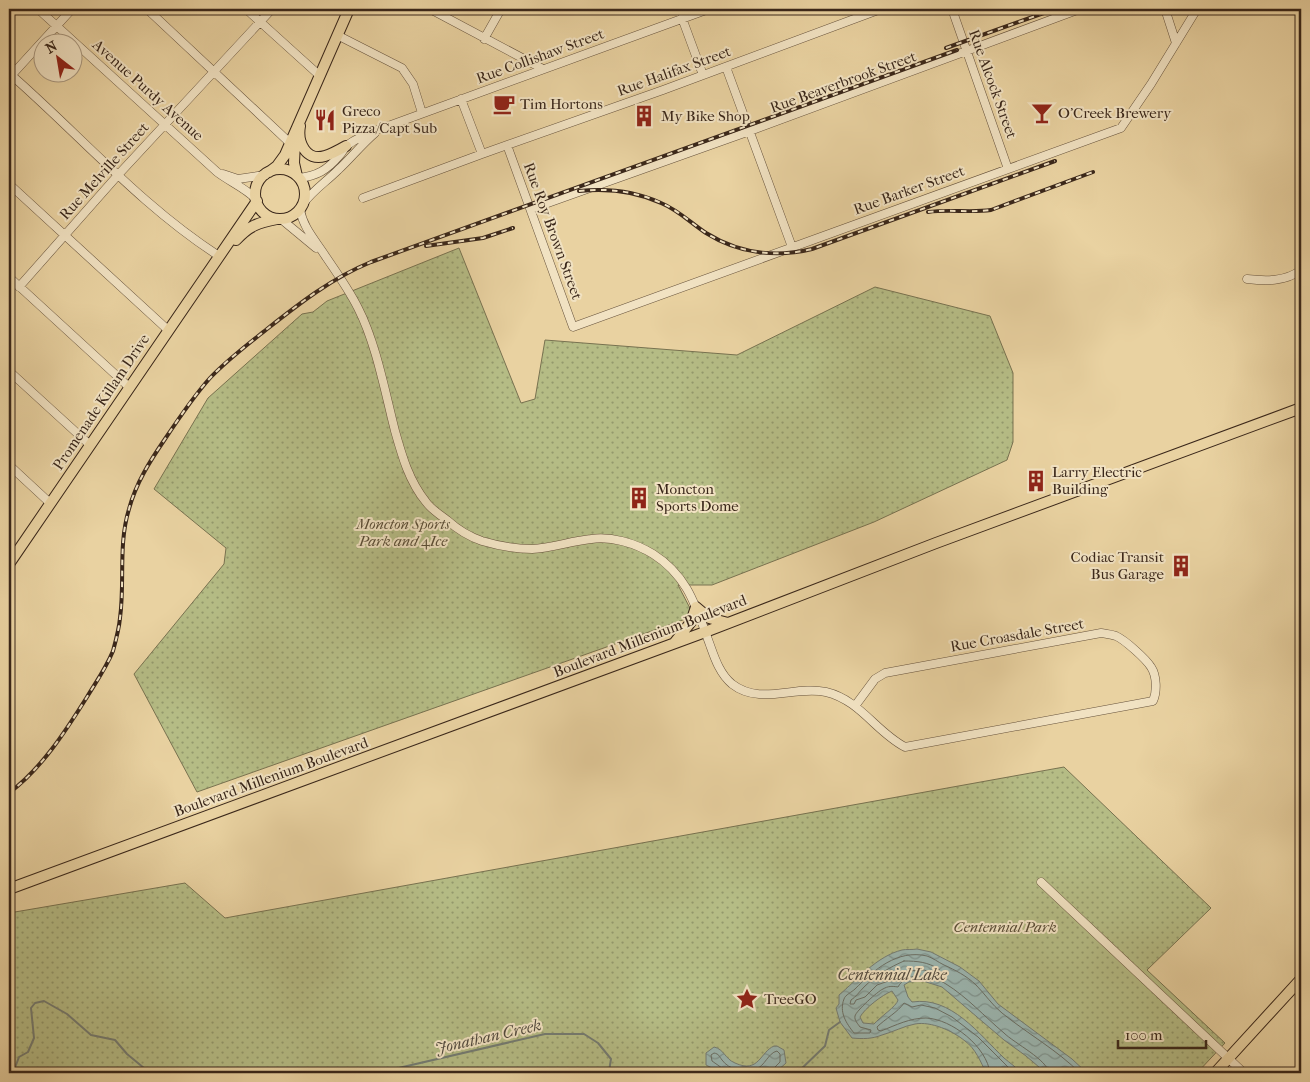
<svg xmlns="http://www.w3.org/2000/svg" width="1310" height="1082" font-family="'IM FELL French Canon',serif">
	<defs>
		<pattern id="park-dots" width="8" height="8" patternUnits="userSpaceOnUse" patternTransform="scale(1.25)"><rect width="8" height="8" fill="#b5bc85"/><path d="M2 2h.1M6 6h.1" fill="none" stroke="#94996c" stroke-width="1.8" stroke-linecap="round"/></pattern>
		<pattern id="water-waves" width="16" height="10" patternUnits="userSpaceOnUse" patternTransform="scale(1.25)"><rect width="16" height="10" fill="#9bb5af"/><path d="M0 5q4-4 8 0t8 0" fill="none" stroke="#7f938e"/></pattern>
	</defs>
	<rect width="100%" height="100%" fill="#e9d2a1"/>
	<filter id="stains"><feTurbulence type="fractalNoise" baseFrequency=".004" numOctaves="4"/><feColorMatrix values="0 0 0 0 .2 0 0 0 0 .09 0 0 0 0 .02 0 0 0 .5 -.17"/></filter>
	<radialGradient id="worn" r=".72"><stop offset=".6" stop-color="#630" stop-opacity="0"/><stop offset="1" stop-color="#630" stop-opacity=".3"/></radialGradient>
	<path fill="url(#park-dots)" stroke="#787250" d="M459,248L521,403L535,399L545,340L737,355L875,287L990,316L1013,373V442L1007,460L874,522L712,585H678L694,616L197,792L134,674L224,564L226,548L154,489L208,398L302,314L313,312L327,301Z
		M1064,767L1211,908L1147,970L1225,1043L1197,1073H9V913L185,883L225,918Z"/>
	<path fill="url(#water-waves)" stroke="#747c73" fill-rule="evenodd" d="M917,949L931,952L960,967L979,981L998,1004L1072,1059L1087,1073H1046L1026,1056L1004,1040L942,987L923,981L909,982L904,985L908,997L912,1002C951,996 979,1034 1004,1058C1010,1063 1016,1067 1021,1073H986C981,1062 975,1048 965,1041C953,1031 931,1021 915,1024C904,1026 893,1032 882,1035C872,1039 863,1039 852,1038L840,1022L836,1008L839,1004V995C857,980 877,956 902,950C906,949 912,950 917,949ZM892,991L898,1000C897,1006 880,1017 874,1024L863,1023L860,1017C865,1008 882,995 892,991Z
		M774,1046H777L784,1050L786,1063L775,1073H722L706,1065V1053L714,1047C724,1049 725,1059 735,1063C759,1074 760,1052 774,1046Z"/>
	<g fill="none" stroke-linecap="round" stroke-linejoin="round">
		<path stroke="#6a6e64" stroke-width="1" d="M904,961C918,961 927,962 939,969L940,972L937,974L924,970L906,971L894,979L877,985L865,997L856,1000L854,1004H850L851,1000C856,997 859,992 864,987C875,976 890,967 904,961Z
			M723,1073L722,1068L712,1061L711,1055L714,1053C719,1054 719,1056 722,1060C729,1070 745,1073 756,1069C765,1066 768,1053 777,1051L780,1054V1062L774,1068L773,1073
			M990,1073C987,1047 952,1019 926,1018C910,1018 896,1025 881,1031L878,1030L877,1027C885,1019 898,1012 904,1003L912,1007L921,1005L935,1008L952,1017L978,1037L1014,1073
			M1049,1073C1048,1060 1014,1043 1004,1033C985,1017 967,997 946,984C932,975 906,971 898,987C892,986 888,986 883,989C878,991 856,1011 855,1016C854,1020 858,1024 860,1027L871,1030L870,1033H854C846,1023 839,1012 844,999C845,995 852,992 855,989C874,970 897,949 927,956C933,958 938,962 944,965C955,970 967,976 976,985C985,994 992,1005 1002,1013C1028,1034 1057,1050 1080,1073"/>
		<path stroke="#747c73" stroke-width="2" d="M13,1073L19,1057L28,1052L34,1038L31,1008L35,1003L44,1001L67,1014L91,1035L115,1040L127,1054L150,1073
			M377,1073L545,1034H584L598,1043L611,1059L609,1071L610,1073
			M797,1073L825,1046L829,1030L840,1022"/>
		<g stroke="#66523c" stroke-width="9">
			<path id="minor" d="M38,9L217,172C230,182 244,187 256,199
				M147,9L290,143
				M246,9L319,75
				M430,9L543,69
				M952,9L1008,169
				M1165,9L1176,43
				M682,18L703,75
				M337,35L402,68L413,84L422,113
				M484,39L501,9
				M726,67L792,247
				M9,73C79,134 141,206 219,256
				M9,78L72,9
				M461,99L482,154
				M507,145L573,327L1121,128L1151,84L1197,9
				M223,174L238,179L265,175
				M299,178C317,176 327,170 339,156C343,152 344,147 349,144C358,137 370,133 380,129L709,9
				M9,184L168,330
				M363,198L482,154L663,90L881,9
				M303,204C313,190 326,182 338,170C351,158 361,145 375,133
				M300,209C303,228 316,241 326,257C337,273 349,290 358,308C376,343 385,392 395,431C402,456 409,481 426,502C431,509 440,515 447,520C457,529 470,537 482,541C499,546 515,549 532,549C552,548 571,541 591,539C611,536 635,543 653,554C688,576 696,607 710,645C715,659 720,674 732,684C760,706 795,685 826,692C860,700 876,732 905,747L1153,701C1157,692 1157,676 1151,667C1146,659 1125,640 1116,636C1111,634 1107,634 1101,633L885,673L875,679L855,706
				M531,209L750,131L1080,9
				M281,219L316,248
				M9,277L129,387
				M1247,279C1265,281 1285,282 1301,270
				M19,287L118,175L272,9
				M9,371L90,445
				M9,465L50,503
				M1041,882L1244,1073"/>
		</g>
		<g stroke="#3a271a" stroke-width="12">
			<path id="major" d="M300,126C297,142 306,162 325,156C332,154 339,150 346,146
				M295,141L294,163L297,176
				M255 194a25 25 0 1 1 50 0a25 25 0 1 1-50 0Z
				M269,172L277,166L285,155L349,9
				M236,240C250,225 258,223 277,219
				M9,564L257,201
				M696,607L709,618L728,623
				M675,642L691,622L696,607
				M9,889L705,632L936,543L1301,408
				M1215,1073L1301,979"/>
		</g>
		<use href="#minor" stroke="#f1e2c2" stroke-width="8"/>
		<use href="#major" stroke="#e9d2a1" stroke-width="10"/>
		<g stroke="#3a271a" stroke-width="4">
			<path id="rail" d="M946,48L1055,9
				M579,191C608,188 635,191 661,203C678,210 691,223 706,233C738,253 775,258 812,249L1055,161
				M928,212C950,209 970,213 991,210L1093,172
				M426,246L483,238L513,228
				M9,793C42,768 65,732 87,697C96,682 106,668 113,651C116,640 119,629 120,618C125,582 118,545 129,509C136,483 150,461 165,439C179,418 193,397 210,378C227,360 247,345 267,329C300,303 332,278 371,262L957,50"/>
		</g>
		<use href="#rail" stroke="#f1e2c2" stroke-width="2" stroke-dasharray="5.5" stroke-linecap="butt"/>
	</g>
	<defs>
		<g id="cafe-bare" transform="scale(1.725)"><path d="M-5.5-4.5H6V0H3Q3 3.5 0 3.5H-2.5Q-5.5 3.5-5.5 0ZM3-3.2v2h1.7v-2ZM-6 4.5H4V6H-6Z" fill="#8f2418" stroke="#f1e2c2" stroke-width="2.5" paint-order="stroke"/></g>
		<g id="bar-bare" transform="scale(1.725)"><path d="M-6-5H6L.8 .8V4.5H3.5V6h-7V4.5H-.8V.8Z" fill="#8f2418" stroke="#f1e2c2" stroke-width="2.5" paint-order="stroke"/></g>
		<g id="building-bare" transform="scale(1.725)"><path d="M-4-6H4V6H1V3H-1V6H-4ZM-2.5-4.3h1.7v1.8h-1.7ZM.8-4.3h1.7v1.8H.8ZM-2.5-1h1.7V.8h-1.7ZM.8-1h1.7V.8H.8Z" fill="#8f2418" stroke="#f1e2c2" stroke-width="2.5" paint-order="stroke"/></g>
		<g id="restaurant-bare" transform="scale(1.725)"><path d="M-5-6h1v4h1v-4h1v4h1v-4h1v5L-1.5 .5V6h-2V.5L-5-1ZM5-6V6H3V1.5H1.5Q1.5-4 5-6Z" fill="#8f2418" stroke="#f1e2c2" stroke-width="2.5" paint-order="stroke"/></g>
		<g id="sight-bare" transform="scale(1.725)"><path d="M0-6L1.8-2.2L6-1.7L2.9 1.2L3.7 5.4L0 3.3L-3.7 5.4L-2.9 1.2L-6-1.7L-1.8-2.2Z" fill="#8f2418" stroke="#f1e2c2" stroke-width="2.5" paint-order="stroke"/></g>
	</defs>
	<g fill-rule="evenodd">
		<use href="#cafe-bare" x="504" y="104"/>
		<use href="#bar-bare" x="1042" y="113"/>
		<use href="#building-bare" x="644" y="116"/>
		<use href="#restaurant-bare" x="325" y="120"/>
		<use href="#building-bare" x="1036" y="481"/>
		<use href="#building-bare" x="639" y="498"/>
		<use href="#building-bare" x="1181" y="566"/>
		<use href="#sight-bare" x="747" y="999"/>
	</g>
	<g text-anchor="middle" stroke-width="4" stroke-linejoin="round" paint-order="stroke">
		<g font-size="15" fill="#3a271a" stroke="#f1e2c2">
			<text transform="translate(540 56) rotate(-20)" y="5">Rue Collishaw Street</text>
			<text transform="translate(674 71) rotate(-20)" y="5">Rue Halifax Street</text>
			<text transform="translate(843 82) rotate(-20)" y="5">Rue Beaverbrook Street</text>
			<text transform="translate(993 84) rotate(70)" y="5">Rue Alcock Street</text>
			<text transform="translate(148 90) rotate(42)" y="5">Avenue Purdy Avenue</text>
			<text transform="translate(104 171) rotate(-48)" y="5">Rue Melville Street</text>
			<text transform="translate(909 190) rotate(-20)" y="5">Rue Barker Street</text>
			<text transform="translate(553 231) rotate(70)" y="5">Rue Roy Brown Street</text>
			<text transform="translate(101 402) rotate(-56)" y="5">Promenade Killam Drive</text>
			<text transform="translate(1017 635) rotate(-10)" y="5">Rue Croasdale Street</text>
			<text transform="translate(650 636) rotate(-21)" y="5">Boulevard Millenium Boulevard</text>
			<text transform="translate(271 777) rotate(-20)" y="5">Boulevard Millenium Boulevard</text>
		</g>
		<g font-size="15" fill="#3a271a" stroke="#f1e2c2" text-anchor="start">
			<text x="520" y="109">Tim Hortons</text>
			<text x="342" y="116">Greco<tspan x="342" dy="17">Pizza/Capt Sub</tspan></text>
			<text x="1058" y="118">O'Creek Brewery</text>
			<text x="661" y="121">My Bike Shop</text>
			<text x="1052" y="477">Larry Electric<tspan x="1052" dy="17">Building</tspan></text>
			<text x="656" y="494">Moncton<tspan x="656" dy="17">Sports Dome</tspan></text>
			<text x="1164" y="562" text-anchor="end">Codiac Transit<tspan x="1164" dy="17">Bus Garage</tspan></text>
			<text x="764" y="1004">TreeGO</text>
		</g>
		<g font-size="15" font-style="italic" fill="#594c35" stroke="#f1e2c2">
			<text x="403" y="529">Moncton Sports<tspan x="403" dy="17">Park and 4Ice</tspan></text>
			<text x="1005" y="932">Centennial Park</text>
		</g>
		<g font-size="16" font-style="italic" fill="#524a3f" stroke="#f1e2c2">
			<text x="892" y="980">Centennial Lake</text>
			<text transform="translate(488 1036) rotate(-13)" y="6">Jonathan Creek</text>
		</g>
	</g>
	<rect width="1310" height="1082" fill="none" stroke="#e9d2a1" stroke-width="30"/>
	<rect x="10" y="10" width="1290" height="1062" fill="none" stroke="#3a271a" stroke-width="2.5"/>
	<rect x="15" y="15" width="1280" height="1052" fill="none" stroke="#3a271a"/>
	<g transform="translate(58 58) rotate(329)"><circle r="24" fill="#f1e2c2" stroke="#a8977f"/>
	<path d="M0-4L9 19L0 12L-9 19Z" fill="#8f2418"/>
	<text y="-8" font-size="14" font-weight="bold" text-anchor="middle" fill="#3a271a">N</text>
	</g>
	<path d="M1118 1040v8h88v-8" fill="none" stroke="#3a271a" stroke-width="2.5"/>
	<text x="1125" y="1040" font-size="15" fill="#3a271a" stroke="#f1e2c2" stroke-width="4" paint-order="stroke">100 m</text>
	<rect width="100%" height="100%" filter="url(#stains)"/>
	<rect width="100%" height="100%" fill="url(#worn)"/>
</svg>
